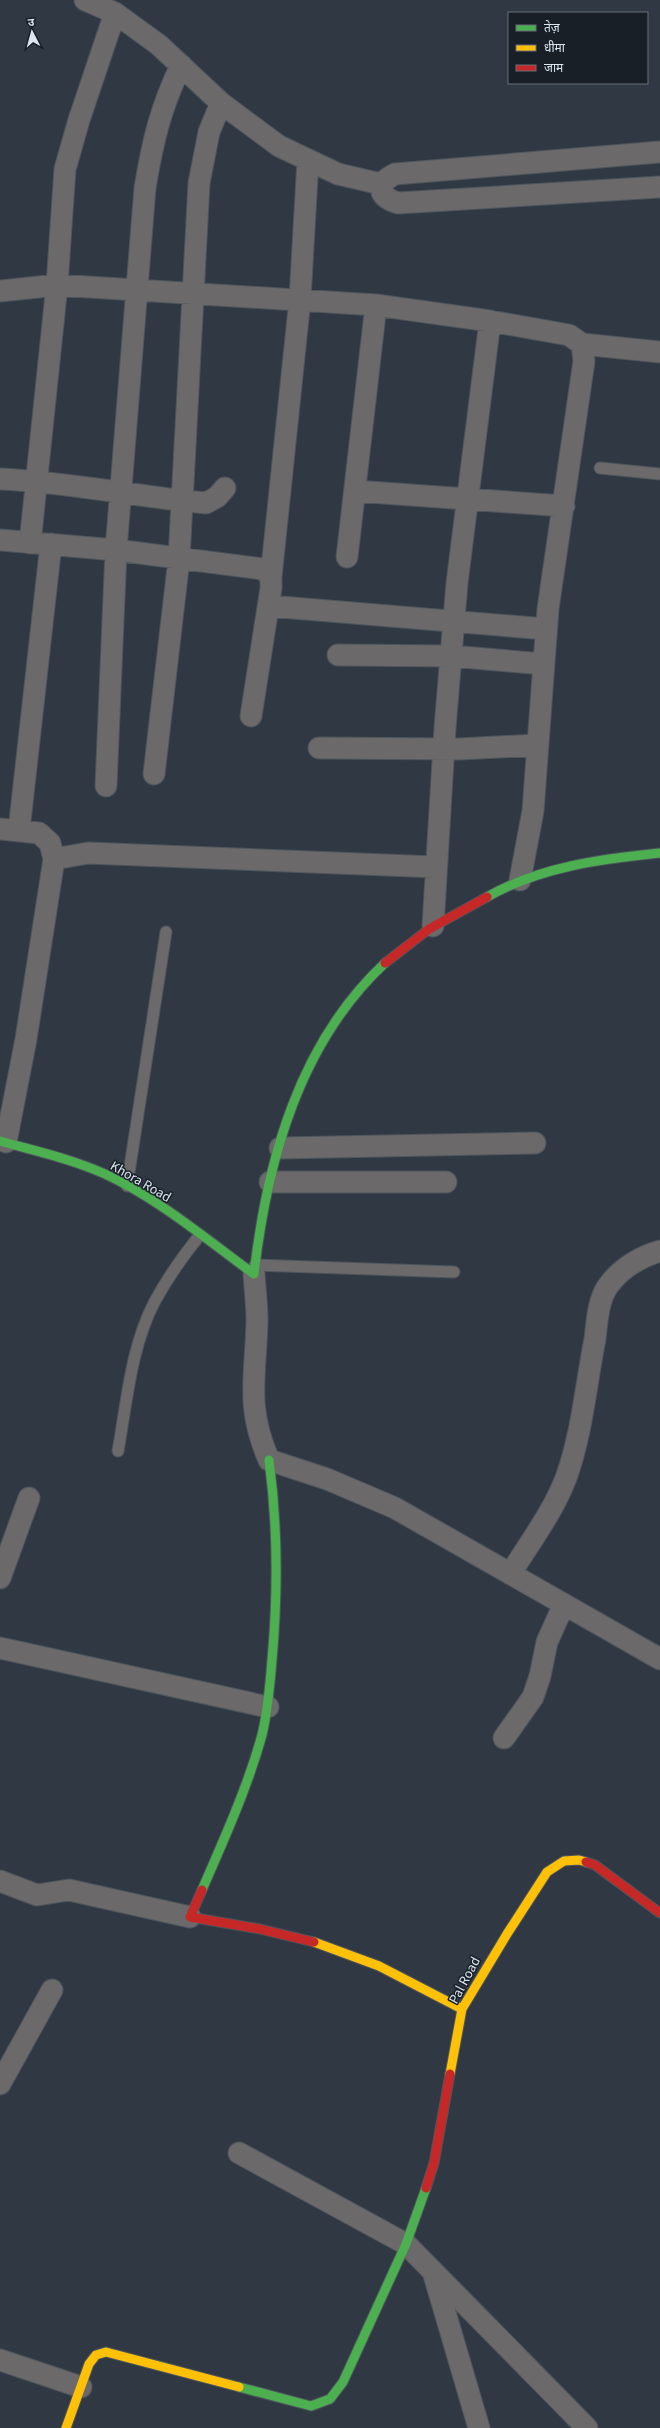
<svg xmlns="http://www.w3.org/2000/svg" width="660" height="2428" font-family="'Source Sans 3','Noto Sans Devanagari',sans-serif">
	<rect width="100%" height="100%" fill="#303943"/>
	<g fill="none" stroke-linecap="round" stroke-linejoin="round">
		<g stroke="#4d555d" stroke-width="13">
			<path id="lane" d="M600,468L660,474
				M127,1186L166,932
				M255,1265L454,1272
				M118,1451C127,1401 131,1346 155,1301C168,1277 183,1256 200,1235"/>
		</g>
		<g stroke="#4d555d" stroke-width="23">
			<path id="street" d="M85,0L115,13L159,45L221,103L279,146L338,174L381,184
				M660,152L395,174C375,184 378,197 398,203L660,187
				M0,291L57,285L376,305L490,321L569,335L582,344L660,352
				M0,479C69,482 137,497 206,503L217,497L225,488
				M355,491L564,506
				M0,540L116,550L263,569L271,577V588L251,716
				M30,543L57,285L65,169L79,120L115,13
				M347,557L376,305
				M271,577L300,299L308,160
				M269,606L546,629
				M338,655L451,656L543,664
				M319,748L459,749L537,745
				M154,774L179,559L199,183L209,132L221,103
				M106,786L116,550L145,188C153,140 160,110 181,65
				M0,829L39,833L50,843L54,859L26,1039L6,1142
				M19,830L51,544
				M54,859L88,853L436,867
				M520,880L533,811L548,609L584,361L582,344
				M433,926L445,728L457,583L490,321
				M280,1148L535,1143
				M270,1182H446
				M254,1274C255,1289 257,1305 257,1320C256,1376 245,1406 269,1460L327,1479L395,1508L660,1659
				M511,1573C530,1542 553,1512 566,1478C582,1434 586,1384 595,1339C597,1322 598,1300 608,1286C621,1268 640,1257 660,1251
				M0,1578L29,1498
				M0,1648L268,1707
				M504,1738L533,1697L540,1676L547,1642L564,1604
				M0,1881L37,1895L69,1890L190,1917
				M0,2084L52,1990
				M239,2153L406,2244L587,2428
				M434,2275L479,2428
				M0,2360L81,2387"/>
		</g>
		<g stroke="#4d555d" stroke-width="11">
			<path id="fast" d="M487,897C540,867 600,859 660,853
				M0,1141C35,1151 72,1159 105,1174C159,1199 206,1239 254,1274
				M254,1274C267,1161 299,1043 385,963
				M202,1890C224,1839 247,1789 262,1735C268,1710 270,1685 272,1660C278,1593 278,1527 269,1460
				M239,2387L311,2406L330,2399L343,2382L406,2244L426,2188"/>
		</g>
		<g stroke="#4d555d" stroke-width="11">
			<path id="slow" d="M314,1942L379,1966L462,2009
				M450,2074L462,2009L507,1934L547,1872L564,1861L579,1860L586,1862
				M66,2428L89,2364L96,2355L106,2352L239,2387"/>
		</g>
		<g stroke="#4d555d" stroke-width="11">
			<path id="jam" d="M385,963L429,929L487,897
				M586,1862L595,1865L660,1913
				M202,1890L190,1917L260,1929L314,1942
				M426,2188L434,2163L450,2074"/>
		</g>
		<use href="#lane" stroke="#6b696a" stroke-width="11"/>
		<use href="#street" stroke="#6b696a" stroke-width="21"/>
		<use href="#fast" stroke="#4caf50" stroke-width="9"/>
		<use href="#slow" stroke="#ffc107" stroke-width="9"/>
		<use href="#jam" stroke="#c62828" stroke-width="9"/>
	</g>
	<g text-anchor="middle" stroke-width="3" stroke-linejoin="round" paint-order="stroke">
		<g font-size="14" fill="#dbe6f1" stroke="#181f27">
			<text transform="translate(141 1181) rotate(30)" y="5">Khora Road</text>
			<text transform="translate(464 1980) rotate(-62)" y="5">Pal Road</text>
		</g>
	</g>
	<rect x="508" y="12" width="140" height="72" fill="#181f27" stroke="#666f78"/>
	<rect x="516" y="25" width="20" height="6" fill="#4caf50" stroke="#666f78"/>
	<text x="544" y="32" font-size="12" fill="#dbe6f1">तेज़</text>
	<rect x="516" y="45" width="20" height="6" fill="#ffc107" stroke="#666f78"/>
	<text x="544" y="52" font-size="12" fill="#dbe6f1">धीमा</text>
	<rect x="516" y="65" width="20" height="6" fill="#c62828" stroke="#666f78"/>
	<text x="544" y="72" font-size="12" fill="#dbe6f1">जाम</text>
	<g transform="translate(32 32) rotate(354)" stroke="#181f27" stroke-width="3" paint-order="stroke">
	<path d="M0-3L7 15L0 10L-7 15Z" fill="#dbe6f1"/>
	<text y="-6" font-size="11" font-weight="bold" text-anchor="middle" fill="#dbe6f1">उ</text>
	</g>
</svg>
